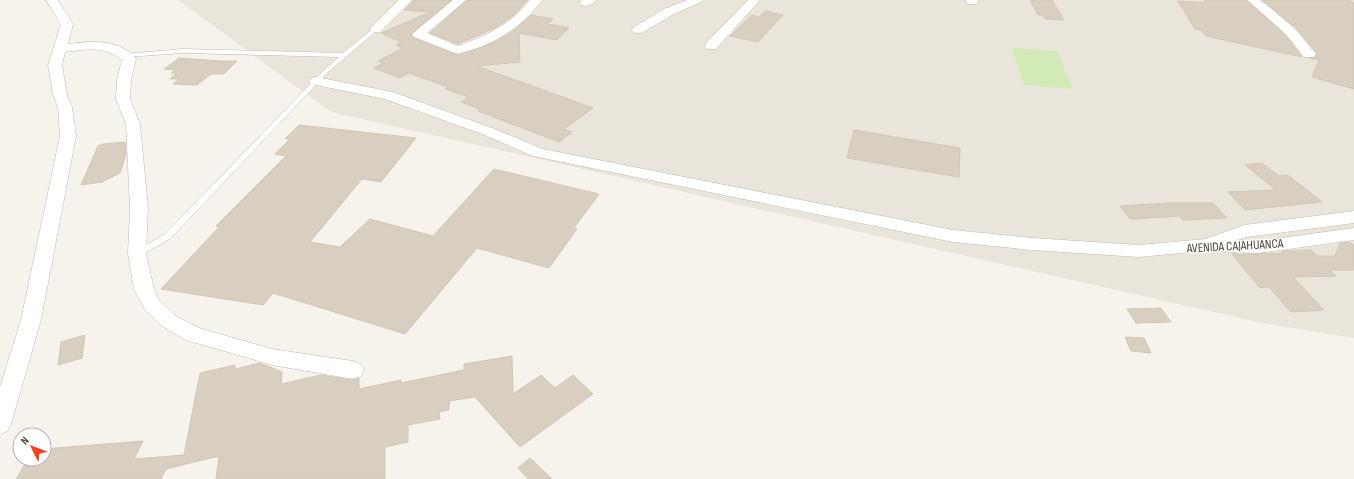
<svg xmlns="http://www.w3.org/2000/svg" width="1354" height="479" font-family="'Sofia Sans Condensed',sans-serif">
	<rect width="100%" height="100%" fill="#f6f3ec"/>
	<path fill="#eae5da" d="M178,0H1354V338L1262,323L331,112Z"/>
	<path fill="#d2eab5" d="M1012,48L1057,51L1073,89L1024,85Z"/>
	<path fill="#d8cfc1" stroke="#d3c7b4" d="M414,0H451L411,34L413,38L457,55L495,42L516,29L531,15L553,19L548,24L569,28L557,40L519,33L520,62L477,66L593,108L564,129L572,132L559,142L478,111L480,109L461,102L469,97L445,89L448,87L409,73L399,78L374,68L383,63L378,61L403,48L396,45L401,42L381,33L430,12L404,10Z
		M467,0H528L514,15L497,27L458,44L430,33Z
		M1030,0H1052L1064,20L1045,19L1043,15H1038Z
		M1204,0H1246L1285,35L1302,57L1206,36L1201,30L1195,29L1178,1L1207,3Z
		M1262,0H1349L1354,3V89L1312,77L1319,60L1310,58H1315L1317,53L1296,28Z
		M765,11L783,15L758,42L730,36L752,15L759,17Z
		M179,58L219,61H237L224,74H211L197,85L173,84L179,79H170L176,73H171L175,70L164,69Z
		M299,125L416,138L381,182L362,179L310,242L340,247L370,219L433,236L494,169L599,194L574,228L577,229L549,268L477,248L405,334L273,293L263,305L161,289L219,227L216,226L286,156L275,154L290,139H285Z
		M854,130L960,148L959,177L847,158Z
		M125,142L126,154L120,173L102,182L81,185L98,146L103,144Z
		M1262,163L1279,176L1288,175L1322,202L1245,210L1228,192L1276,190L1245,165Z
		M1168,203H1213L1227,218L1183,220L1180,216L1130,219L1120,206Z
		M1348,242L1354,245V270H1330L1336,276L1293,277L1324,310L1291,312L1269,287L1260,288L1232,254H1258L1284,253L1282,251H1285L1311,250L1317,256H1335L1340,243Z
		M1161,308L1171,322L1136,323L1127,309Z
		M85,335L82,358L58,365L61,342Z
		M1125,337L1144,338L1151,353L1131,351Z
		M512,356L513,394L541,375L555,388L573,375L593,394L520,447L475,397L449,401V410L439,412L440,419L408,425V442L385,447V479H216L219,456L166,469L161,479H16L28,459H44V449L143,441L134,459L184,455L200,373L235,365V369L260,363L282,372L281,384L321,375L353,380L359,378V389L401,380V383L464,370V364Z
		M530,458L552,479H528L518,468Z"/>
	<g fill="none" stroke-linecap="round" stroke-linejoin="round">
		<g stroke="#c2bbae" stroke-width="1">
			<path id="lane" d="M374,28L379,29L328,72L171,238L140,256H134L132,254L134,252L165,234L324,70L339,57L183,53L125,57L122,55L123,54L183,49L343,53Z"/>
		</g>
		<g stroke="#c2bbae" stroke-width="1">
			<path id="street" d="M46,0H58L73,24L68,44C90,41 121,38 136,59L131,80L130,99L140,124L148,208L146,254L154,289L159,300L176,316L199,328L272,349L353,361L361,364L364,370L361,376L353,379L272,365L186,340L162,326L145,310L134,289L128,254L130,208L126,124L116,99L117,80L122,60C105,46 86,49 65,52L62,65L67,95L72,107L76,136L41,320L11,424L8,431L0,434V387L21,320L60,136L58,107L53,95L48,65L61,24Z
				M399,0H412L380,32H372L370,29L372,26Z
				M453,0H466L427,33L458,46C487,36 511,24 530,0H542C521,29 492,45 458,54L414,37L412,34Z
				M582,0H596C592,5 587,7 581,5L579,3Z
				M687,0H703L701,2L672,15L642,33H634L632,30L634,27L664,9Z
				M748,0H760L716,49H706L705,46L706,43Z
				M965,0H977L978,2L976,4H968Z
				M1247,0H1260L1273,10L1295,29L1316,54L1314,57H1304L1286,34Z
				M316,77L393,92L492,128L543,149L953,230L1032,238L1139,245L1206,239L1244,225L1354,211V223L1246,237L1237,240L1258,241L1354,228V240L1258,253L1203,251L1139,257L1032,250L953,242L533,156L482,134L385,99L311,84L309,81L311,78Z"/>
		</g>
		<use href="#lane" fill="#fff" fill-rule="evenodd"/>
		<use href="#street" fill="#fff" fill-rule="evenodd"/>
	</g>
	<g text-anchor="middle" stroke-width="3" stroke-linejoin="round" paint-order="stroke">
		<g font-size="13" fill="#4b4439" stroke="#fff">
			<text transform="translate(1235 245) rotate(-3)" y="5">AVENIDA CAJAHUANCA</text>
		</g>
	</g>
	<g transform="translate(32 447) rotate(312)"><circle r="19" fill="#ffffff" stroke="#b7b4b0"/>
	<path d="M0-3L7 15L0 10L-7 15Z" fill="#fc3f1d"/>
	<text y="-6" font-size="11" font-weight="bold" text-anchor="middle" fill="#4b4439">N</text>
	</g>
</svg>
